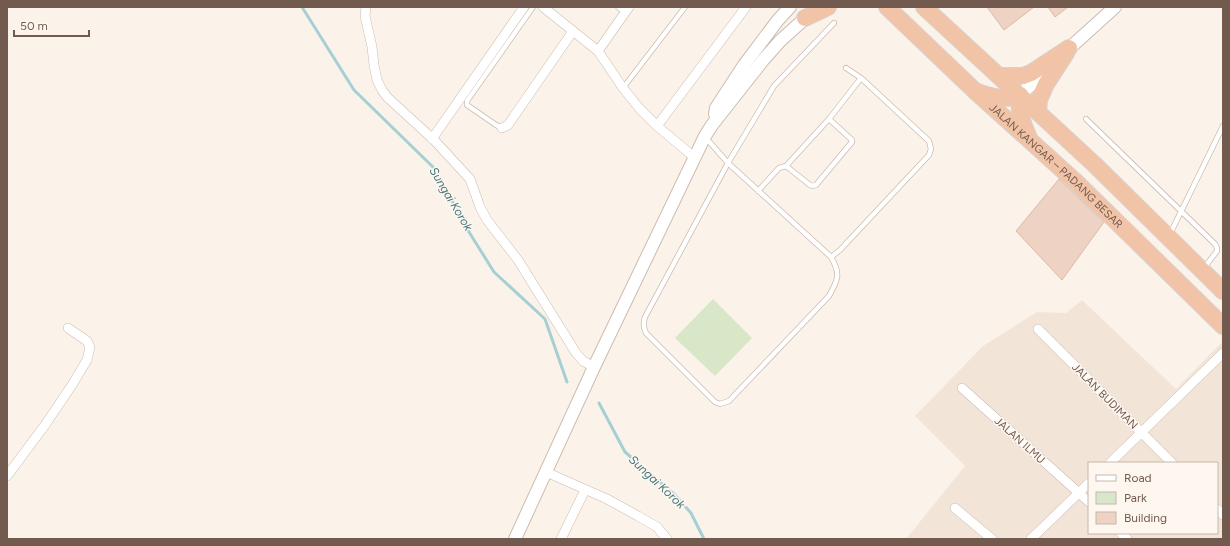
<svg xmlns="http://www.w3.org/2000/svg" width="1230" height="546" font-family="Figtree,sans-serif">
	<rect width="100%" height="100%" fill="#fbf3e9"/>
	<path fill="#f2e5d8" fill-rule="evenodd" d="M1082,300L1176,389L1223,341V539H906L965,466L915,416L983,346L1037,312L1066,313ZM1089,463H1217V533H1089Z"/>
	<path fill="#d7e7c8" d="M713,299L752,338L715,376L675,338Z"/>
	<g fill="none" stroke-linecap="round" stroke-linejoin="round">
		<path stroke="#a6cfd4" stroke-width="3" d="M302,7L354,90L434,168L469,232L494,272L545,319L567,382
			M599,403L625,452L675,495L691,513L704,539"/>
	</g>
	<path fill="#eed2c3" stroke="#dfb8a5" d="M987,7H1034L1004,30Z
		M1048,7H1068L1055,17Z
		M1059,179L1104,222L1062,280L1016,231Z"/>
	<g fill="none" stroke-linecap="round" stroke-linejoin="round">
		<g stroke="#ccbbb0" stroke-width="6">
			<path id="service" d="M618,7L625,13
				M623,88L685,7
				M1086,119L1215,244L1217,248V251L1204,268
				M502,128L496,125L467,105V101L533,7
				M706,138L728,163L831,257L840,250L929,155L931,149L929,141L861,78L846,68
				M786,166L810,185L813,186L816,185L852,142V140L829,119
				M758,191L779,168L786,166L829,119L861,78
				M1170,234L1223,126
				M831,257C841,274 838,280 829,296L729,401L720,404L715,402L646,333C643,327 643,323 645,317L728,163L774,86L834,23"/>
		</g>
		<g stroke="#ccbbb0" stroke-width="10">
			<path id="minor" d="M366,7L365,16L372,47L374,65L377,80L382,90L387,97L434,140L470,179L480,207L487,220L518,260L576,353L583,361L594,367
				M543,7L598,51L623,88L639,108L657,126L694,157
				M598,51L629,7
				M657,126L746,7
				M502,128L508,125L573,31
				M432,139L524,7
				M1038,329L1172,463
				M962,388L1089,502
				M1110,463L1223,353
				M546,472L607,499L638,516L657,527L667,539
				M7,476L45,425L72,385L87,360L90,347L87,341L68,328
				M955,508L992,539
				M1217,509L1223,515
				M1121,533L1127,539
				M561,539L585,490
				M1031,539L1089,483"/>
		</g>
		<g stroke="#ccbbb0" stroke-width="14">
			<path id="tertiary" d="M1063,54L1115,7
				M1020,95L1050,67
				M715,114L716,108L744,65L778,20L790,7
				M515,539L594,367L705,136L712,125L764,59L780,41L811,13"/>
		</g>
		<g stroke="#d8d1ce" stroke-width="18">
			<g id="trunk">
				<path id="s1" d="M887,7L975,91L1077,183L1223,326"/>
				<path d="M924,7L1095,165L1223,291"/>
				<path d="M805,18L828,7"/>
				<path d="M999,76H1023L1031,73L1069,48"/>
				<path d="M977,92C994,97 1004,101 1020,95"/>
				<path d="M1020,95C1018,112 1022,122 1029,138"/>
				<path d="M1038,112L1039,100L1046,84L1066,53"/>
			</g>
		</g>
		<use href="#service" stroke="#fff" stroke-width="4.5"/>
		<use href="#minor" stroke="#fff" stroke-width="9"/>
		<use href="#tertiary" stroke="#fff" stroke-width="12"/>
		<use href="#trunk" stroke="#f1c4a7" stroke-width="16"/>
	</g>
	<g text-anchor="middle" stroke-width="3" stroke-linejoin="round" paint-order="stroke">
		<g font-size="11" fill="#735a4f" stroke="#fdf7ef">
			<text dy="4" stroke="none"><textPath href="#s1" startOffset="232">JALAN KANGAR – PADANG BESAR</textPath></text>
			<text transform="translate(1105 396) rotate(45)" y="4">JALAN BUDIMAN</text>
			<text transform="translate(1020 440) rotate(42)" y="4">JALAN ILMU</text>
		</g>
		<g font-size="12" font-style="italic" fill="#47777d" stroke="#fdf7ef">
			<text transform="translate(451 199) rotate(59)" y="4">Sungai Korok</text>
			<text transform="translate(657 482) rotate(43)" y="4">Sungai Korok</text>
		</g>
	</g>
	<rect width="1230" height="546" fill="none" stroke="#735a4f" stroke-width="16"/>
	<rect x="1088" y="462" width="130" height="72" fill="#fdf7ef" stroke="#c6b8af"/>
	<rect x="1096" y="475" width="20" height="6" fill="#ffffff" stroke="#c6b8af"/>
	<text x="1124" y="482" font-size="12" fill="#735a4f">Road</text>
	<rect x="1096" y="492" width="20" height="12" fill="#d7e7c8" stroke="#c6b8af"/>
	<text x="1124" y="502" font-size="12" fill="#735a4f">Park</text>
	<rect x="1096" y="512" width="20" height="12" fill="#eed2c3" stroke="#c6b8af"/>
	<text x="1124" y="522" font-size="12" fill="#735a4f">Building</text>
	<path d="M14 30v6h75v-6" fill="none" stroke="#735a4f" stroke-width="2"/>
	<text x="20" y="30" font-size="12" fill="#735a4f" stroke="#fdf7ef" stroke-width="3" paint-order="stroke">50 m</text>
</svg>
